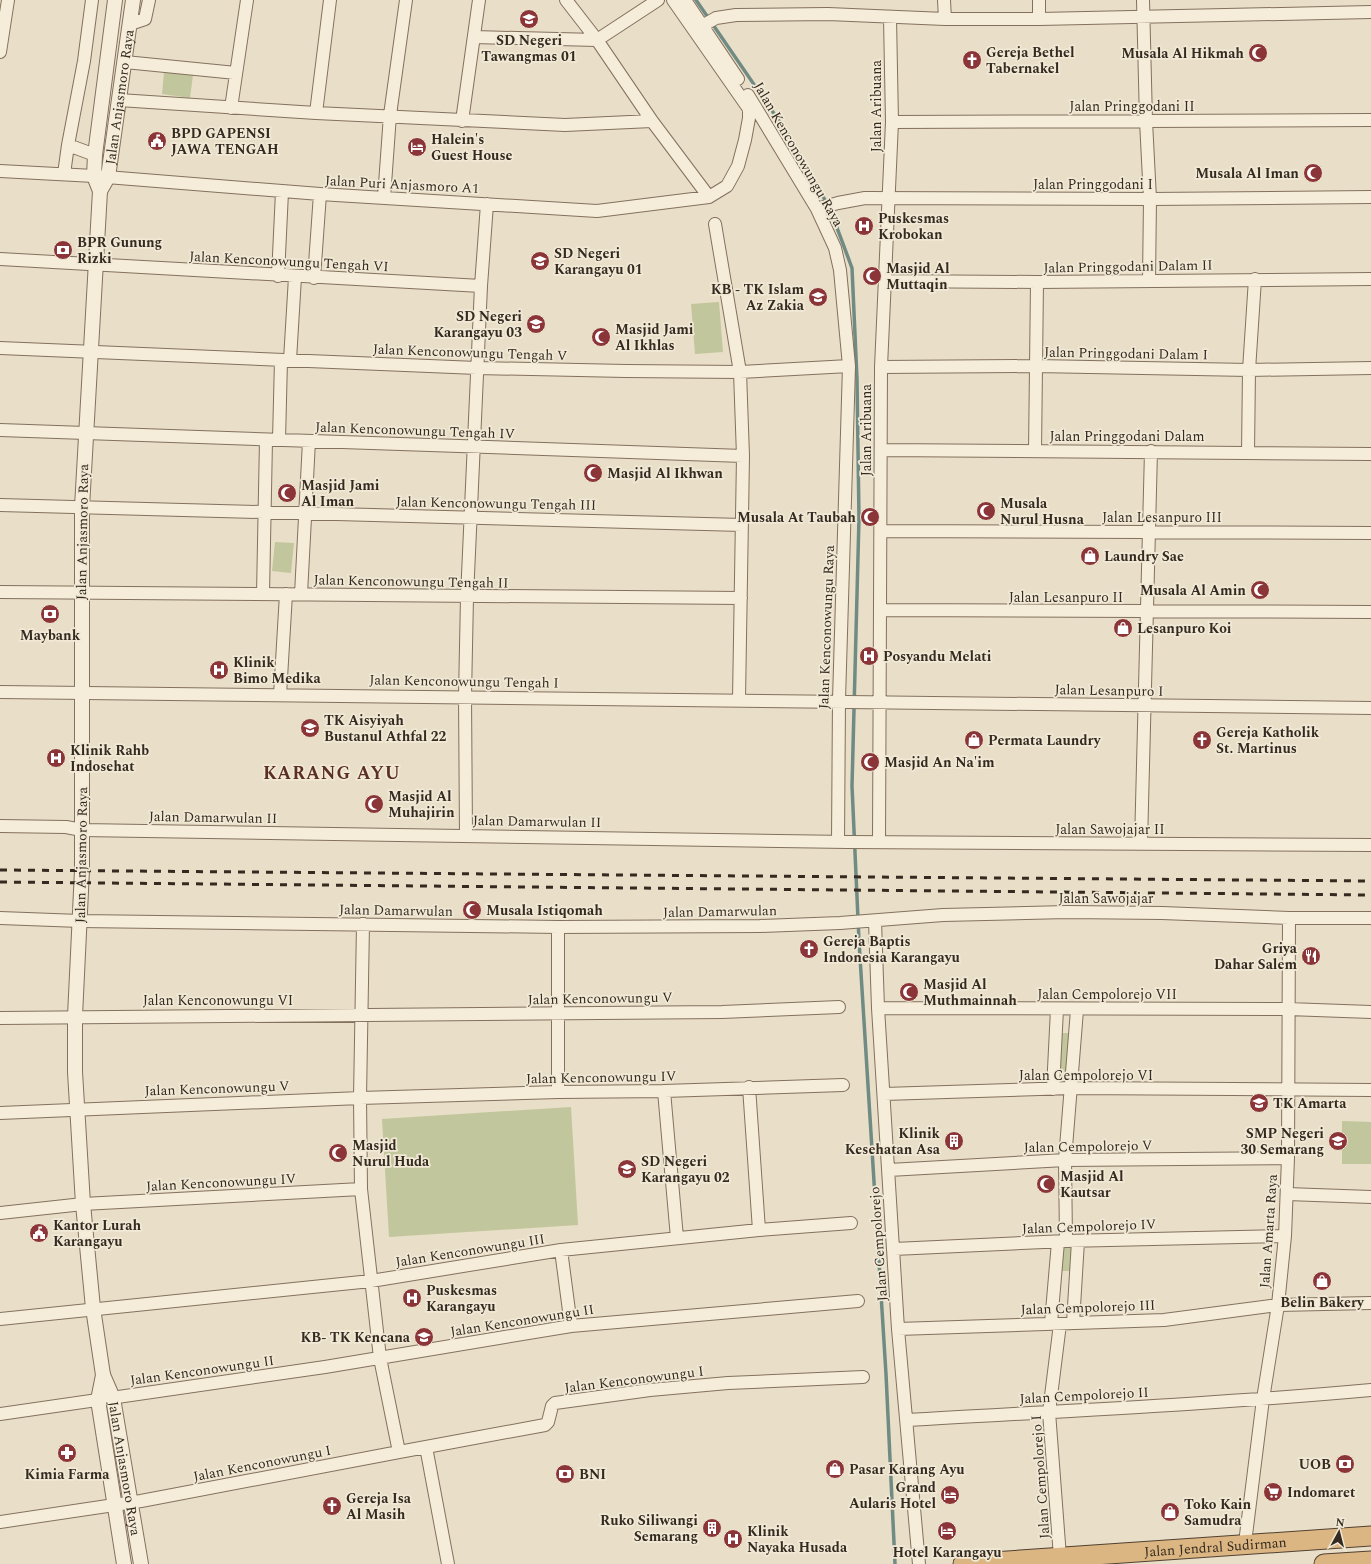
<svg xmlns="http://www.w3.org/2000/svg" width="1371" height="1564" font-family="Spectral,serif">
	<rect width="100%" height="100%" fill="#e9dec7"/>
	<path fill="#c2c69c" d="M164,72L193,75L190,98L162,94Z
		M719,302L723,352L695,354L691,304Z
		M275,542L294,543L291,573L272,571Z
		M1060,1033H1072L1070,1078L1058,1077Z
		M571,1107L578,1225L389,1237L382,1119Z
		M1342,1121L1371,1122V1164H1342Z
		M1061,1245L1075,1246L1074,1271H1060Z"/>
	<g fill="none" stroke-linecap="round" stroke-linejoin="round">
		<path stroke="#6f8b83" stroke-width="3.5" d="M696,0L786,131L830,209L852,268L857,379L859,518L852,786L859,941L886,1374L895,1564"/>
		<g stroke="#83715e" stroke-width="14">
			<path id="minor" d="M92,0L84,61L68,145L95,155
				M566,0L597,40L652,121L709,197
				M685,0L738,79
				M944,0L945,19
				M1039,0V19
				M1143,0L1146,121L1150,199L1149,281
				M130,24L145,19L149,0
				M702,26L716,18L736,15L828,14L945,19H1039L1371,12
				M474,37L597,40L658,0
				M0,52L8,0
				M125,62L236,73
				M748,95L817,209L835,248L840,270L849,366L839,700L838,841
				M119,100L316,113L565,125L652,121
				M231,108L247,0
				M316,113L330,0
				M462,121L479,0
				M892,122L1371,120
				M0,171L94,176L320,194L597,211L709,197L727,186L738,166L745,140L749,118V109L673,0
				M64,174L68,145
				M384,198L390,115L406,0
				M817,209L838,203L865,198L1150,199L1371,197
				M715,224L740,372L743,456L739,699
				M0,259L481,286
				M278,276L282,192
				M314,278L320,194
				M884,281L1037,282L1371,279
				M0,348L477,368L626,371L740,372L849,366
				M290,360L295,277
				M881,367L1036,366L1249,370L1371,368
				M0,430L743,456
				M279,440L281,360
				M882,450L1371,454
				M1035,451L1037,282
				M1248,453L1249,370L1255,279
				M0,505L742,525
				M881,531L1371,533
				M0,592L741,598
				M263,594L266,440
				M301,594L309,441
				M881,610L1371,612
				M0,692L1371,708
				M280,695L286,594
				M0,826L66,827L82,830L848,842L1371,845
				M466,835L465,696L467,597L481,286L487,204
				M879,842L881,367L892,122L890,18
				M1141,844L1151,451
				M0,918L80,921L558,927L760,926L840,923L943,915L1067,912L1162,913L1289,918H1371
				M875,921L878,1008L898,1329L919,1564
				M363,924L360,1098L361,1189L380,1358L399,1452L426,1447L448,1564
				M878,1008L1288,1009L1371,1012
				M0,1018L722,1012L839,1007
				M749,1087L759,1230
				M1053,1089L1057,1009
				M664,1091L677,1238
				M558,1092V927
				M884,1094L1071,1088L1371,1090
				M0,1113L360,1098L558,1092L664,1091L843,1085
				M889,1170L1065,1160L1288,1158
				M1287,1194L1371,1197
				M0,1213L83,1204L361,1189
				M1066,1241L1065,1160L1077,1010
				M894,1249L1066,1241L1285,1236
				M561,1250L571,1326
				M0,1319L371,1281L561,1250L759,1230L851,1223
				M1051,1323L1058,1242
				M1073,1323L1078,1241
				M1060,1324L1049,1412L1060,1557
				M898,1329L1164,1320L1278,1305L1371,1303
				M0,1414L325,1367L571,1326L858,1301
				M907,1420C1062,1411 1217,1404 1371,1390
				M426,1447L545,1425L548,1422L552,1406L555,1403L650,1390L728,1383L863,1377
				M0,1522L141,1501L399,1452
				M1245,1543L1263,1399L1278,1305L1285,1236L1288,1158L1289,918"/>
		</g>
		<g stroke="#83715e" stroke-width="16">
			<g id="tertiary">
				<path id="s1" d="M115,0L95,155L94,176L100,191L82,507V870L75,1016V1072L83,1204L93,1308L103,1375L113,1398L141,1564"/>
				<path id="s2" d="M100,191L108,177L133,0"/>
				<path d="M103,1375L98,1400L124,1564"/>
			</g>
		</g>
		<g stroke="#514032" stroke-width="21">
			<g id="trunk">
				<path id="s3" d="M963,1564L1371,1536"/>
				<path d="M1324,1564L1371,1561"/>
			</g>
		</g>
		<use href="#minor" stroke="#f5ecd9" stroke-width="12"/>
		<use href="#tertiary" stroke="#f5ecd9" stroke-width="14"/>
		<use href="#trunk" stroke="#dbb682" stroke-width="19"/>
		<path stroke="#352a20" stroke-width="3" stroke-dasharray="7 7" stroke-linecap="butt" d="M0,870L1371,881
			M0,882L1371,895"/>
	</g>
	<defs>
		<g id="school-disc" transform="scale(1)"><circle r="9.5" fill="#8b3538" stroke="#f1e9d6"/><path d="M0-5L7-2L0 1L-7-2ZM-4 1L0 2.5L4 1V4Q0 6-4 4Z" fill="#fff"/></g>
		<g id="mosque-disc" transform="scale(1)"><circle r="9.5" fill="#8b3538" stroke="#f1e9d6"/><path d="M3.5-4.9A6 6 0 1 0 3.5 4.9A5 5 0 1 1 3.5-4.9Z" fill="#fff"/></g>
		<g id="church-disc" transform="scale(1)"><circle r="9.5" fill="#8b3538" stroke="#f1e9d6"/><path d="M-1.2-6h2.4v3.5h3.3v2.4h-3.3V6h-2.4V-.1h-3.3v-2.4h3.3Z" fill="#fff"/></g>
		<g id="civic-disc" transform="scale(1)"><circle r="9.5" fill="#8b3538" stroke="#f1e9d6"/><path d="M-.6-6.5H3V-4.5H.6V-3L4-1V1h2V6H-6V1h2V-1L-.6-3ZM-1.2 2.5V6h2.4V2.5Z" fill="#fff"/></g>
		<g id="hotel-disc" transform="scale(1)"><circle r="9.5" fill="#8b3538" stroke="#f1e9d6"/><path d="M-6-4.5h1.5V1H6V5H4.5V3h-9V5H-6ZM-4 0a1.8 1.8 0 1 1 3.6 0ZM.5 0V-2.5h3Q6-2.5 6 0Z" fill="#fff"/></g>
		<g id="hospital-disc" transform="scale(1)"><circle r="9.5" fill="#8b3538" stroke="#f1e9d6"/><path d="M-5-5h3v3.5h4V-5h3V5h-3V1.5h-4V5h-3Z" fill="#fff"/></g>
		<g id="bank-disc" transform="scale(1)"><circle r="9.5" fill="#8b3538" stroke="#f1e9d6"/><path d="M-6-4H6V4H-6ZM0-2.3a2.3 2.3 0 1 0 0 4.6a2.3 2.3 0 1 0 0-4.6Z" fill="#fff"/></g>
		<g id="shop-disc" transform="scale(1)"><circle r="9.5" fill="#8b3538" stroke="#f1e9d6"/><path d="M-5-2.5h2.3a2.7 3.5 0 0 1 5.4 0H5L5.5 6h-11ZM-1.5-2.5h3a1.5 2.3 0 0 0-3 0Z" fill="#fff"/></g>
		<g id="restaurant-disc" transform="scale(1)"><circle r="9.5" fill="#8b3538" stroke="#f1e9d6"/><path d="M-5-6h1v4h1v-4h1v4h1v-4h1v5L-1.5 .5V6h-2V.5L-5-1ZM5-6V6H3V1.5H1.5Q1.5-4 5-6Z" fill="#fff"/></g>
		<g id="building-disc" transform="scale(1)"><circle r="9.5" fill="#8b3538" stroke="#f1e9d6"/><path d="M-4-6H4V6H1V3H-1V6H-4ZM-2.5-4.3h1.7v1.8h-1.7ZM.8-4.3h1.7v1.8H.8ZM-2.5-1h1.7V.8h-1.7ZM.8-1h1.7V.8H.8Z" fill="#fff"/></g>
		<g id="pharmacy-disc" transform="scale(1)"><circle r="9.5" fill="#8b3538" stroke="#f1e9d6"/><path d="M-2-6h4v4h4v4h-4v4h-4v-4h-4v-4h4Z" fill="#fff"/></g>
		<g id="supermarket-disc" transform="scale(1)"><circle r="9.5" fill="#8b3538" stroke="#f1e9d6"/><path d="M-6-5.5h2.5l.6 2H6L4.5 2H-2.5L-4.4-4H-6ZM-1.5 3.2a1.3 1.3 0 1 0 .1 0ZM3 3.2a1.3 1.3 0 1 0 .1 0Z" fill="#fff"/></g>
	</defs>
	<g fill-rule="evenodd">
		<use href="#school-disc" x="529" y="19"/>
		<use href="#mosque-disc" x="1258" y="53"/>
		<use href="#church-disc" x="972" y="60"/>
		<use href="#civic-disc" x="157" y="141"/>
		<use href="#hotel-disc" x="417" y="147"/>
		<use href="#mosque-disc" x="1313" y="173"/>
		<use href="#hospital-disc" x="864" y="226"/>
		<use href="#bank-disc" x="63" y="250"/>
		<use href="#school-disc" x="540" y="261"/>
		<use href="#mosque-disc" x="872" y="276"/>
		<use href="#school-disc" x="818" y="297"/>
		<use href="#school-disc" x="536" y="324"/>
		<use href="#mosque-disc" x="601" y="337"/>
		<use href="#mosque-disc" x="593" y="473"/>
		<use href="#mosque-disc" x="287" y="493"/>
		<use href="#mosque-disc" x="986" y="511"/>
		<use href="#mosque-disc" x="870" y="517"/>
		<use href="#shop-disc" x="1090" y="556"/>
		<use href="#mosque-disc" x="1260" y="590"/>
		<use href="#bank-disc" x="50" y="614"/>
		<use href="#shop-disc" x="1123" y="628"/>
		<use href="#hospital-disc" x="869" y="656"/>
		<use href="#hospital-disc" x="219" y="670"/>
		<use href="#school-disc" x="310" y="728"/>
		<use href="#shop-disc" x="974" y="740"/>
		<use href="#church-disc" x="1202" y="740"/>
		<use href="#hospital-disc" x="56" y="758"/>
		<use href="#mosque-disc" x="870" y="762"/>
		<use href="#mosque-disc" x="374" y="804"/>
		<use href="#mosque-disc" x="472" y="910"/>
		<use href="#church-disc" x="809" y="949"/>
		<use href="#restaurant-disc" x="1311" y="956"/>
		<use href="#mosque-disc" x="909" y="992"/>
		<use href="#school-disc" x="1259" y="1103"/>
		<use href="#building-disc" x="954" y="1141"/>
		<use href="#school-disc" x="1338" y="1141"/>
		<use href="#mosque-disc" x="338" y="1153"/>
		<use href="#school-disc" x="627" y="1169"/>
		<use href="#mosque-disc" x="1046" y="1184"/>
		<use href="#civic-disc" x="39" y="1233"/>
		<use href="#shop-disc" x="1322" y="1281"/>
		<use href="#hospital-disc" x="412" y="1298"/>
		<use href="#school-disc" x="424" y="1337"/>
		<use href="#pharmacy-disc" x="67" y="1453"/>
		<use href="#bank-disc" x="1345" y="1464"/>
		<use href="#shop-disc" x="835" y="1469"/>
		<use href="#bank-disc" x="565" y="1474"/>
		<use href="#supermarket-disc" x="1273" y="1492"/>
		<use href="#hotel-disc" x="950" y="1495"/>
		<use href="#church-disc" x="332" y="1506"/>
		<use href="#shop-disc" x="1170" y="1512"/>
		<use href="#building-disc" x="712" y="1528"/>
		<use href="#hotel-disc" x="947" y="1531"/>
		<use href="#hospital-disc" x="733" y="1539"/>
	</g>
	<g text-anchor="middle" stroke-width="3.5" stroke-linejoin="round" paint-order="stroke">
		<g font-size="14" font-weight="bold" fill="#352a20" stroke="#f1e9d6" text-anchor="start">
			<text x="529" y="45" text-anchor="middle">SD Negeri<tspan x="529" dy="16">Tawangmas 01</tspan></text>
			<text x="986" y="57">Gereja Bethel<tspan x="986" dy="16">Tabernakel</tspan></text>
			<text x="1244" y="58" text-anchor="end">Musala Al Hikmah</text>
			<text x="171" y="138">BPD GAPENSI<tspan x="171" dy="16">JAWA TENGAH</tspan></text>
			<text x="431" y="144">Halein's<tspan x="431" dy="16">Guest House</tspan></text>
			<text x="1299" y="178" text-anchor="end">Musala Al Iman</text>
			<text x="878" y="223">Puskesmas<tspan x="878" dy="16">Krobokan</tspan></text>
			<text x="77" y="247">BPR Gunung<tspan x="77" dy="16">Rizki</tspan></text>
			<text x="554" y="258">SD Negeri<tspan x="554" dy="16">Karangayu 01</tspan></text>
			<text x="886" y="273">Masjid Al<tspan x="886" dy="16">Muttaqin</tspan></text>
			<text x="804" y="294" text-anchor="end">KB - TK Islam<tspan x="804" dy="16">Az Zakia</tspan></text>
			<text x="522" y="321" text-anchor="end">SD Negeri<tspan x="522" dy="16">Karangayu 03</tspan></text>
			<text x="615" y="334">Masjid Jami<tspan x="615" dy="16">Al Ikhlas</tspan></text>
			<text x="607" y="478">Masjid Al Ikhwan</text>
			<text x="301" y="490">Masjid Jami<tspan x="301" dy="16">Al Iman</tspan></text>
			<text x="1000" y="508">Musala<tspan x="1000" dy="16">Nurul Husna</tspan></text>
			<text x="856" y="522" text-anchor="end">Musala At Taubah</text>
			<text x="1104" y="561">Laundry Sae</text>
			<text x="1246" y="595" text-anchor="end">Musala Al Amin</text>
			<text x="1137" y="633">Lesanpuro Koi</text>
			<text x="50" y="640" text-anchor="middle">Maybank</text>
			<text x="883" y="661">Posyandu Melati</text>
			<text x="233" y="667">Klinik<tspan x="233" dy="16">Bimo Medika</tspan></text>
			<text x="324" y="725">TK Aisyiyah<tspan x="324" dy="16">Bustanul Athfal 22</tspan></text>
			<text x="1216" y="737">Gereja Katholik<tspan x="1216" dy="16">St. Martinus</tspan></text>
			<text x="988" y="745">Permata Laundry</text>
			<text x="70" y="755">Klinik Rahb<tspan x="70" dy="16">Indosehat</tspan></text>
			<text x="884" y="767">Masjid An Na'im</text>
			<text x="388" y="801">Masjid Al<tspan x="388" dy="16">Muhajirin</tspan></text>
			<text x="486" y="915">Musala Istiqomah</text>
			<text x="823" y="946">Gereja Baptis<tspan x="823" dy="16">Indonesia Karangayu</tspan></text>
			<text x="1297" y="953" text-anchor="end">Griya<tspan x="1297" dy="16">Dahar Salem</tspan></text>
			<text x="923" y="989">Masjid Al<tspan x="923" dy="16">Muthmainnah</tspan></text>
			<text x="1273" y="1108">TK Amarta</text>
			<text x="940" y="1138" text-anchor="end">Klinik<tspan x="940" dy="16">Kesehatan Asa</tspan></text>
			<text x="1324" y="1138" text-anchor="end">SMP Negeri<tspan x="1324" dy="16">30 Semarang</tspan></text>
			<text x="352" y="1150">Masjid<tspan x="352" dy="16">Nurul Huda</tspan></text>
			<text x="641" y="1166">SD Negeri<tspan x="641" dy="16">Karangayu 02</tspan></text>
			<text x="1060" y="1181">Masjid Al<tspan x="1060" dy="16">Kautsar</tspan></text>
			<text x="53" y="1230">Kantor Lurah<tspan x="53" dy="16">Karangayu</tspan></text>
			<text x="426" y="1295">Puskesmas<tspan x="426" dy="16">Karangayu</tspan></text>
			<text x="1322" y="1307" text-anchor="middle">Belin Bakery</text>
			<text x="410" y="1342" text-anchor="end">KB- TK Kencana</text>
			<text x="1331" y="1469" text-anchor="end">UOB</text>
			<text x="849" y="1474">Pasar Karang Ayu</text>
			<text x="67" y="1479" text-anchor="middle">Kimia Farma</text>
			<text x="579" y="1479">BNI</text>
			<text x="936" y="1492" text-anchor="end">Grand<tspan x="936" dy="16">Aularis Hotel</tspan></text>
			<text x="1287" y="1497">Indomaret</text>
			<text x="346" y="1503">Gereja Isa<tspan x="346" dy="16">Al Masih</tspan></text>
			<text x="1184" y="1509">Toko Kain<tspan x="1184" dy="16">Samudra</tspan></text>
			<text x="698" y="1525" text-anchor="end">Ruko Siliwangi<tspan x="698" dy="16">Semarang</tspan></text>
			<text x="747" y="1536">Klinik<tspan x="747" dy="16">Nayaka Husada</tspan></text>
			<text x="947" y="1557" text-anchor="middle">Hotel Karangayu</text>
		</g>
		<g font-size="14" fill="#352a20" stroke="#f1e9d6">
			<text dy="5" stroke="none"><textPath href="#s2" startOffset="97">Jalan Anjasmoro Raya</textPath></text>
			<text transform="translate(876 106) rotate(-90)" y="5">Jalan Aribuana</text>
			<text x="1132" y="111">Jalan Pringgodani II</text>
			<text transform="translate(799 154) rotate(60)" y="5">Jalan Kenconowungu Raya</text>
			<text transform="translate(402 184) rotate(3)" y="5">Jalan Puri Anjasmoro A1</text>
			<text x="1093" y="189">Jalan Pringgodani I</text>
			<text transform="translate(289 261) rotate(3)" y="5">Jalan Kenconowungu Tengah VI</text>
			<text transform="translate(1128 266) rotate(-1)" y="5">Jalan Pringgodani Dalam II</text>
			<text transform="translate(470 352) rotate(2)" y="5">Jalan Kenconowungu Tengah V</text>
			<text transform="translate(1126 353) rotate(1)" y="5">Jalan Pringgodani Dalam I</text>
			<text transform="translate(415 430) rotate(2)" y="5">Jalan Kenconowungu Tengah IV</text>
			<text transform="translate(866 430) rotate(-90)" y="5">Jalan Aribuana</text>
			<text x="1127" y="441">Jalan Pringgodani Dalam</text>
			<text transform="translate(496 503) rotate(1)" y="5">Jalan Kenconowungu Tengah III</text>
			<text x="1162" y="522">Jalan Lesanpuro III</text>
			<text transform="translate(82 532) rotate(-89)" y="5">Jalan Anjasmoro Raya</text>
			<text transform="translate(411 581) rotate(1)" y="5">Jalan Kenconowungu Tengah II</text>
			<text x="1066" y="602">Jalan Lesanpuro II</text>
			<text transform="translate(826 627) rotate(-88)" y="5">Jalan Kenconowungu Raya</text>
			<text transform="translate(464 681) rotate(1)" y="5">Jalan Kenconowungu Tengah I</text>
			<text transform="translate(1109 690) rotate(1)" y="5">Jalan Lesanpuro I</text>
			<text transform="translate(213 817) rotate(1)" y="5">Jalan Damarwulan II</text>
			<text transform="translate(537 821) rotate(1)" y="5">Jalan Damarwulan II</text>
			<text x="1110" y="834">Jalan Sawojajar II</text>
			<text transform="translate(81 855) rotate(-89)" y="5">Jalan Anjasmoro Raya</text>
			<text x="1106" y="903">Jalan Sawojajar</text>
			<text transform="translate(396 910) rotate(1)" y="5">Jalan Damarwulan</text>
			<text transform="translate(720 911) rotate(-1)" y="5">Jalan Damarwulan</text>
			<text x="1107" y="999">Jalan Cempolorejo VII</text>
			<text transform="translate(600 998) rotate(-1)" y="5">Jalan Kenconowungu V</text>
			<text x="218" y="1005">Jalan Kenconowungu VI</text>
			<text x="1086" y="1080">Jalan Cempolorejo VI</text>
			<text transform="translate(601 1077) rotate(-1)" y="5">Jalan Kenconowungu IV</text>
			<text transform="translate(217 1088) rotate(-2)" y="5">Jalan Kenconowungu V</text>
			<text transform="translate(1088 1146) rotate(-1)" y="5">Jalan Cempolorejo V</text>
			<text transform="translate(221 1182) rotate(-3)" y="5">Jalan Kenconowungu IV</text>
			<text transform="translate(1089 1226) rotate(-2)" y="5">Jalan Cempolorejo IV</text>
			<text transform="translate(1268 1231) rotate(-86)" y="5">Jalan Amarta Raya</text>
			<text transform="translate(878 1244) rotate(-94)" y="5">Jalan Cempolorejo</text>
			<text transform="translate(470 1250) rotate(-9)" y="5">Jalan Kenconowungu III</text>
			<text transform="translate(1088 1307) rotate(-2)" y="5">Jalan Cempolorejo III</text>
			<text transform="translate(522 1320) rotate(-9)" y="5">Jalan Kenconowungu II</text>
			<text transform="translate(202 1370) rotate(-8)" y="5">Jalan Kenconowungu II</text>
			<text transform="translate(634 1379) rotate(-7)" y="5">Jalan Kenconowungu I</text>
			<text transform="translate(1084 1395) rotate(-3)" y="5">Jalan Cempolorejo II</text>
			<text transform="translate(262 1463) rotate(-11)" y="5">Jalan Kenconowungu I</text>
			<text dy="5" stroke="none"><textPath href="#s1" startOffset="1476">Jalan Anjasmoro Raya</textPath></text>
			<text transform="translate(1040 1477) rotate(-94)" y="5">Jalan Cempolorejo I</text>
			<text dy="5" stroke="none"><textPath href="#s3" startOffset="253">Jalan Jendral Sudirman</textPath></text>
		</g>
		<g font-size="18" font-weight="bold" letter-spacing="1" fill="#5c2f25" stroke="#f1e9d6">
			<text x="332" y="779">KARANG AYU</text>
		</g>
	</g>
	<g transform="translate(1339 1532) rotate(7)" stroke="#f1e9d6" stroke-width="3" paint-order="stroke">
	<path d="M0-3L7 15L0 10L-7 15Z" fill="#352a20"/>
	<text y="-6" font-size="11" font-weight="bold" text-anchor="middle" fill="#352a20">N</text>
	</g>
</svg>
